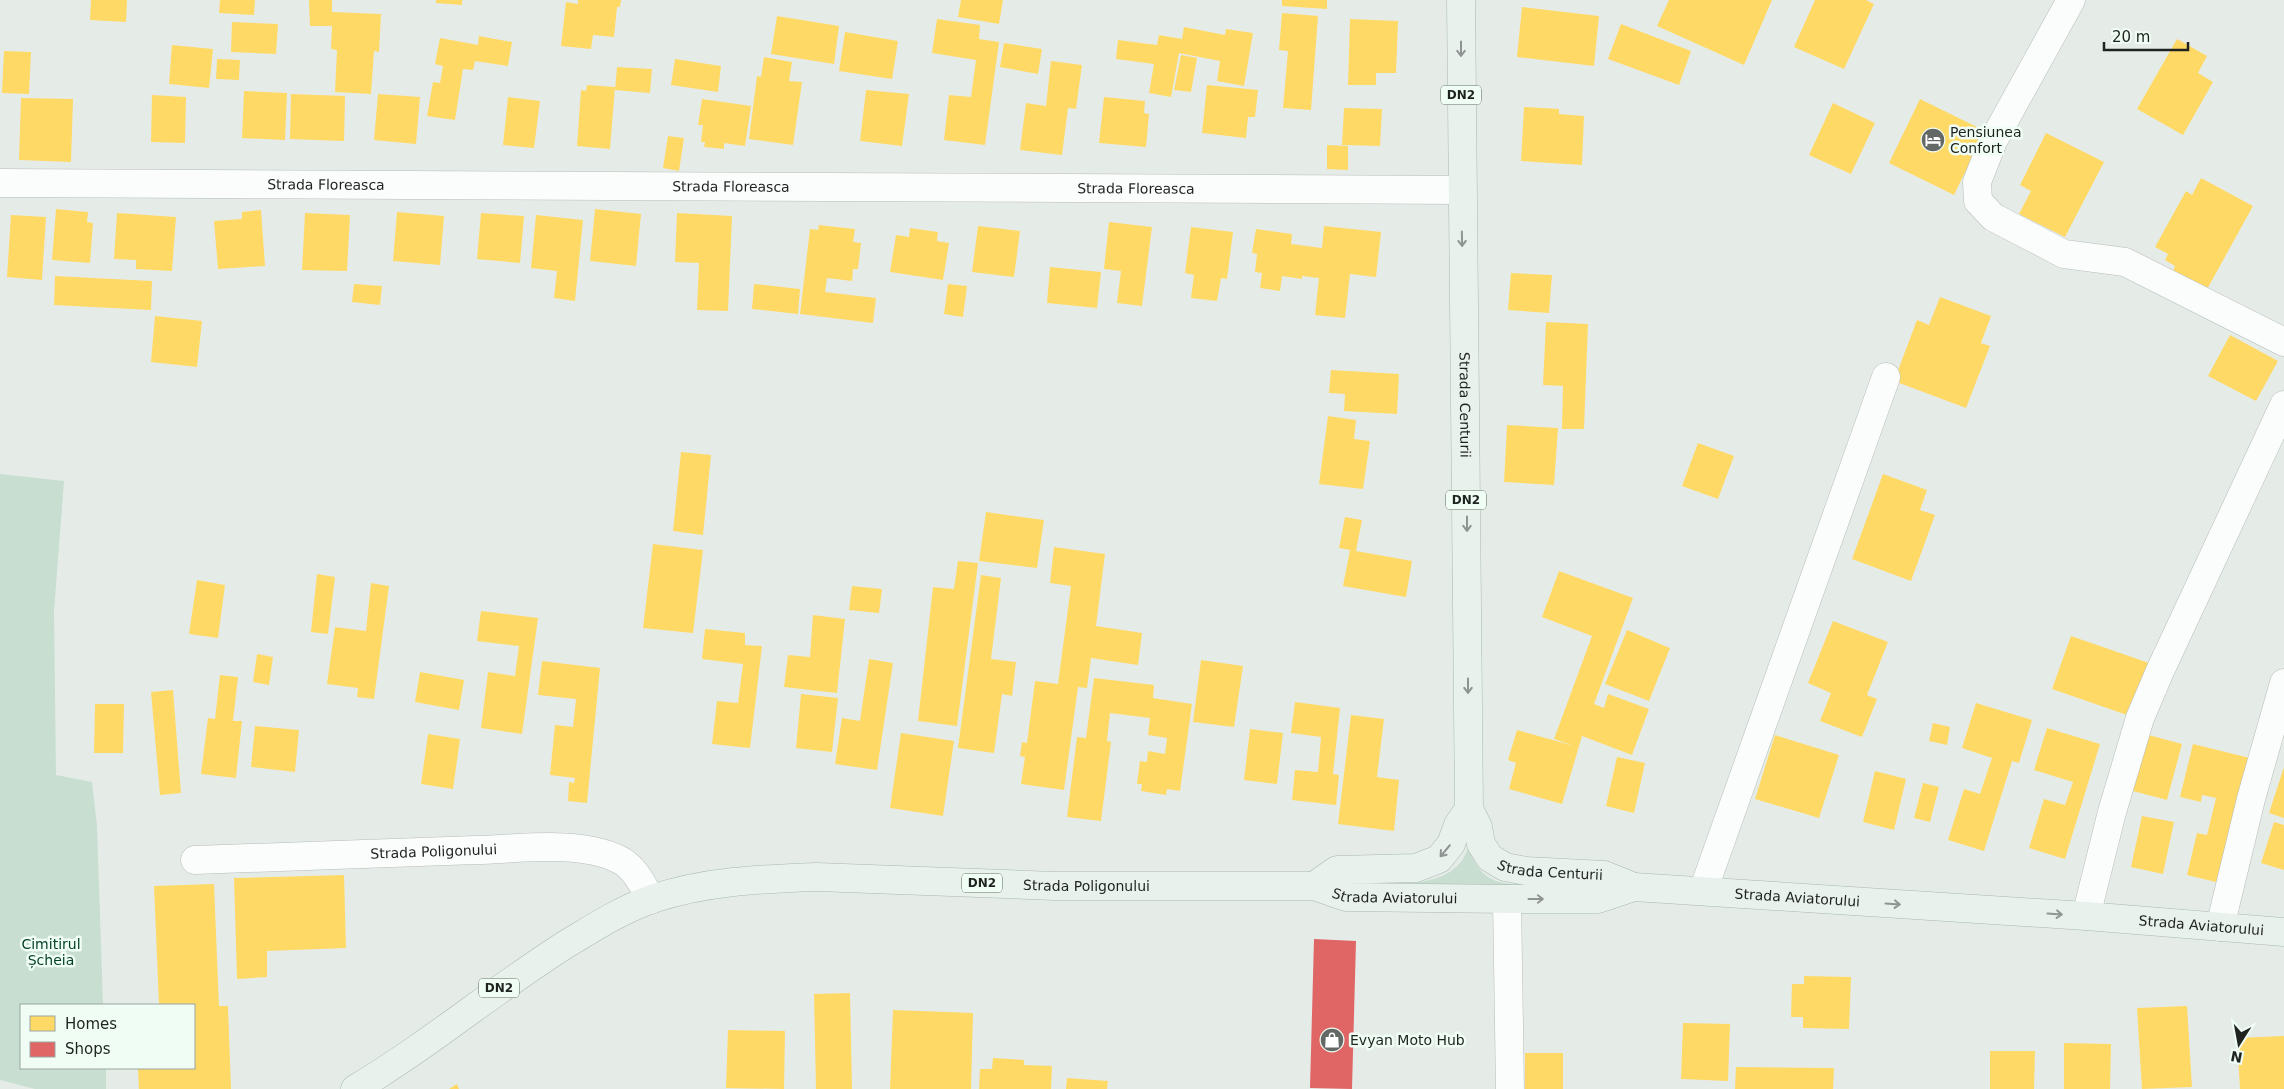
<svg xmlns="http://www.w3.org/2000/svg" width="2284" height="1089" font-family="'DejaVu Sans',sans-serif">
	<rect width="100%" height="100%" fill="#e5ece8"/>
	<path fill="#c7ded1" d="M0,474L64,481L54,611L56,775L92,782L97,826L103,1005H21V1068H106V1089H35L0,1080Z
		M1468,847C1483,888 1502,883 1540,886H1356C1391,883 1457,891 1468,847Z"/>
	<path fill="#ffd966" d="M91,0H127L126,22L90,20Z
		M220,0H255L254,15L219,13Z
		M309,0H332V12L381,14L379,52L374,51L371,94L335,92L337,50L331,49L332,26H310Z
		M436,0H462V5L436,3Z
		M578,0H621L620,7H617L614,37L593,35L591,49L561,46L566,2L578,4Z
		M961,0H1003L999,24L958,17Z
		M1282,0H1327V9L1282,6Z
		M1669,0H1772L1744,65L1657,26Z
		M1815,0H1866L1874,4L1844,69L1794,47Z
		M1522,7L1599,16L1594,66L1517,57Z
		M1282,13L1318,16L1311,110L1283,108L1288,51L1279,50Z
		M777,16L839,26L834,64L771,54Z
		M937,19L980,25L979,39L999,42L985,145L944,140L949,95L971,97L976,60L932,53Z
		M1350,19L1398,21L1396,73H1376V85H1348Z
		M232,22L278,24L276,54L231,52Z
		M1621,24L1691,51L1679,85L1608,59Z
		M1184,27L1225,35L1226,29L1253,33L1244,86L1217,81L1220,61L1179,53L1171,97L1149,93L1154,64L1116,59L1118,40L1157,45L1159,35L1182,39Z
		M845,32L898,41L892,79L839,71Z
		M479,36L512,42L508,66L475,61L473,70L463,69L455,120L427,116L433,82L440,83L443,66L435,64L440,38L478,45Z
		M2177,39L2207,56L2198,73L2213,82L2183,135L2137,109Z
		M1004,43L1042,49L1038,74L1000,67Z
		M172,45L213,49L209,88L169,84Z
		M4,51L31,52L29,94L2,93Z
		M1181,55L1197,58L1191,92L1174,90Z
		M764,57L792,62L789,81L802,82L793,145L749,139L757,76L761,77Z
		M217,59L240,60L239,80L216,79Z
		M675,59L721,66L718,92L671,85Z
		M1051,61L1082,65L1076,109L1068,108L1062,155L1020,150L1026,103L1046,106Z
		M617,67L652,69L650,93L615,90Z
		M587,85L615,87L610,149L577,146L581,90L586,91Z
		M1207,85L1258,90L1255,117H1248L1246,138L1202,133Z
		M866,90L909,94L902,146L860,141Z
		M244,91L287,93L285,140L242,138Z
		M291,94L345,96L344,141L290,139Z
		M378,94L420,97L416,144L374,140Z
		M152,95L186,97L185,143L151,142Z
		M508,97L540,101L534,148L503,145Z
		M1104,97L1145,101L1144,113L1149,114L1146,147L1099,143Z
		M21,98L73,99L71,162L19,160Z
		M702,99L751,106L745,146L724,143V149L704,147L705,142H701L703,125H698Z
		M1920,99L1985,131L1954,195L1889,163Z
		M1833,103L1875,123L1851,174L1809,155Z
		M1524,107L1559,109V114L1584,116L1582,165L1521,161Z
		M1344,108L1382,109L1380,146L1342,145Z
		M2046,133L2104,162L2065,237L2019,214L2031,191L2020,185Z
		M668,136L684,138L679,171L663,168Z
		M1327,145L1348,146V170L1327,169Z
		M2201,178L2253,206L2205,293L2173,271L2175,266L2165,260L2168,254L2155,247L2186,191L2192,195Z
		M56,209L88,212L87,222L93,223L90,263L52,260Z
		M595,209L641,214L636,266L590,261Z
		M261,210L265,266L218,269L214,221L242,219V212Z
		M397,212L444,216L440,265L393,261Z
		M117,213L176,217L172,271L136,269V260L114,259Z
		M305,213L350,215L347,271L302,270Z
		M481,213L524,216L520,263L477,259Z
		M677,213L732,216L728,311L697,310L699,263L675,262Z
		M11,215L46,217L42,280L7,277Z
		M536,215L583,220L575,301L554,298L557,271L531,268Z
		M1109,222L1152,227L1142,306L1117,303L1121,271L1104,269Z
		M819,225L855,229L853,242L861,243L858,269H853L852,281L827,278L825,292L876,298L873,323L800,314L810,229L818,230Z
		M978,226L1020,231L1014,277L972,272Z
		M1324,226L1381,232L1376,277L1350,274L1345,318L1315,315L1319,278L1302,276V279L1282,276L1280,291L1260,288L1262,273L1255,272L1257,254L1252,253L1256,229L1292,234L1291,244L1322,248Z
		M1191,227L1233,232L1227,279L1221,278L1217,301L1191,298L1194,275L1185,273Z
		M910,228L938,232L937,241L949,243L943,280L890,272L896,235L909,237Z
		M1050,267L1101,272L1097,308L1047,303Z
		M1511,273L1552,275L1549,313L1508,310Z
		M55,276L152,281L151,310L54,305Z
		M354,284L382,286L380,305L352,302Z
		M754,284L800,289L798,314L752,309Z
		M948,284L967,286L963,317L944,314Z
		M1940,297L1991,316L1981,343L1990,346L1966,408L1894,381L1917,320L1929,325Z
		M155,316L202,321L197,367L151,362Z
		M1546,322L1588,324L1584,429H1562L1563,386L1543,385Z
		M2230,335L2278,361L2256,401L2208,376Z
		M1331,370L1399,374L1397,414L1344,411L1345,394L1329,393Z
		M1328,416L1356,420L1354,439L1370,441L1363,489L1319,484Z
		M1507,425L1558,428L1554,485L1504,482Z
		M1698,443L1734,456L1718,499L1682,486Z
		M681,452L711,455L703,535L673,531Z
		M1883,474L1927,490L1920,510L1935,515L1911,581L1852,559Z
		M986,512L1044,520L1037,568L979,561Z
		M1345,517L1362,520L1356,551L1412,561L1406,597L1343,586L1350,550L1339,548Z
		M653,544L703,550L693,633L643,628Z
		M1054,547L1105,554L1096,626L1142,633L1138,665L1091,658L1087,688L1078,687L1064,790L1021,784L1025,757L1020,756L1022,742L1027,743L1035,681L1058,684L1071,586L1050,583Z
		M958,561L978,563L957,726L918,721L933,587L954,589Z
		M1559,571L1633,598L1594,704L1604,708L1608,694L1649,709L1632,755L1582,736L1562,804L1509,789L1516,763L1508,760L1517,730L1574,746L1554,739L1592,636L1542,617Z
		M317,574L335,577L328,634L311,632Z
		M981,575L1001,578L991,659L1016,662L1012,696L1002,694L994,753L958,748Z
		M197,580L225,585L218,638L189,634Z
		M371,583L389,586L374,699L357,697L358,688L327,684L335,627L366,631Z
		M852,586L882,589L879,613L849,610Z
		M481,611L538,618L522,734L481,728L488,672L515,676L519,646L477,641Z
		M813,615L845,619L837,693L784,687L788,655L810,657Z
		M1833,621L1888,642L1867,695L1877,699L1862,737L1820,721L1831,693L1808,683Z
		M705,629L745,633V645L762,646L750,748L712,744L717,701L738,703L743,664L702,659Z
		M1627,630L1670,648L1649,701L1605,684Z
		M2071,636L2149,663L2130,716L2052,689Z
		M257,654L273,657L269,685L253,682Z
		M869,659L893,663L877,770L835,764L842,718L860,721Z
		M1201,660L1243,666L1234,727L1193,722Z
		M542,661L600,668L587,803L568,801L569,782L574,783L575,778L550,775L555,725L573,727L576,699L538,695Z
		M420,672L464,680L459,710L415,702Z
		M220,675L238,677L233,721H242L236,778L201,774L208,718L215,719Z
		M1094,678L1154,685L1153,698L1192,704L1180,791L1167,789L1166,795L1141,791L1142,784H1137L1140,761L1147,762L1148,751L1165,754L1167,738L1148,735L1150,718L1110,713L1107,741L1111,742L1101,821L1067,817L1077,737L1086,738Z
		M173,690L181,793L160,795L151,692Z
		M801,694L838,698L832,752L796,748Z
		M1295,702L1340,708L1333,774L1339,775L1336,805L1292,800L1295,770L1318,772L1321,737L1291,733Z
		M1976,703L2032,720L2019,763L2012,761L1984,851L1948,840L1964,789L1980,794L1992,758L1962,748Z
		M95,704H124L123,753H94Z
		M1351,715L1384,719L1377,777L1399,780L1394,831L1338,824Z
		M1933,723L1950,727L1947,745L1929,741Z
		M255,726L299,730L295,772L251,767Z
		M2047,728L2100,744L2065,859L2029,848L2044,799L2065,805L2073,782L2034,770Z
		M1250,729L1283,733L1277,784L1244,780Z
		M901,733L954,741L943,816L890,808Z
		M428,734L460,739L453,789L421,784Z
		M2145,734L2182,744L2167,800L2129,790Z
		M1775,735L1839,755L1819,818L1755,799Z
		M2193,744L2250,758L2220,883L2187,875L2197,833L2207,835L2216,798L2202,795L2201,802L2180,797Z
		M1617,757L1645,763L1634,813L1606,806Z
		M2284,767V818L2269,813Z
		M1875,771L1906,779L1894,830L1863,822Z
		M1923,783L1939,787L1930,822L1914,818Z
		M2142,816L2174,822L2163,874L2131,867Z
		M2274,822L2284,825V870L2261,863Z
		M344,875L346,948L267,951V977L237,979L234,878Z
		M214,884L219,1006H228L231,1089H139L138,1068H194V1005H159L154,886Z
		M1804,976L1851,977L1849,1029L1803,1028V1017H1791L1792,984H1804Z
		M850,993L852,1089H816L814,994Z
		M2187,1006L2192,1087L2142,1089L2137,1008Z
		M893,1010L973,1013L971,1089H890Z
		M1683,1023L1730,1024L1728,1081L1681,1079Z
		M728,1030L785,1031L784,1089L726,1088Z
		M2284,1036V1089H2240L2237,1038Z
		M2064,1043L2111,1044L2110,1089H2064Z
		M1990,1051H2035L2034,1089H1990Z
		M1525,1053H1563V1089H1525Z
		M993,1058L1024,1060V1065L1052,1066L1051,1089H979L980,1069H992Z
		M1736,1067L1834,1068L1833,1089H1735Z
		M1067,1078L1108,1081L1107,1089H1066Z
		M457,1084L459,1089H449Z"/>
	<path fill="#e06666" d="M1314,939L1356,941L1352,1089L1310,1088Z"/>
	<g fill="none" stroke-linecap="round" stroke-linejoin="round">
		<g stroke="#b7bdb9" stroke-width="29">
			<g id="minor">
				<path d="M2071,0L1993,141L1977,182L1978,201L1993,217L2064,254L2125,262L2284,342"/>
				<path id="s1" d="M0,183L1462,190"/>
				<path id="s2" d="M195,860C289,857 382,853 476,850C519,849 579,840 618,859C634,866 643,885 651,900"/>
				<path d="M1703,891L1886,377"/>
				<path d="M1507,899L1510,1089"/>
				<path d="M2086,916L2112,812L2140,718L2160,671L2284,405"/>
				<path d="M2220,927L2251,799L2284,683"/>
			</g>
		</g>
		<g stroke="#a8b9b0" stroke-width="29">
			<g id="major">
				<path id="s3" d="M1461,0L1469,809L1478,827L1481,844L1490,858L1505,867L1526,871L1604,875L1634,887"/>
				<path d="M1314,886L1337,870L1416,868L1439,859L1451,844L1458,825L1469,809"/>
				<path id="s4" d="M355,1089C429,1045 495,989 568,943C595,927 621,910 652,899C705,881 761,879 817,877L1055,886H1314L1346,897L1507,899H1598L1634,887L2086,916L2284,932"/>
			</g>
		</g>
		<use href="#minor" stroke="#fbfcfc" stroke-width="28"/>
		<use href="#major" stroke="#e9f1ed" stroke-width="28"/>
	</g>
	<defs><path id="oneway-shaft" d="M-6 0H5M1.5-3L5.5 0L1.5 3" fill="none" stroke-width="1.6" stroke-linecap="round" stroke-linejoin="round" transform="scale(1.25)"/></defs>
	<g stroke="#8e9491">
		<use href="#oneway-shaft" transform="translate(1461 49) rotate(90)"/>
		<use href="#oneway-shaft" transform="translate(1462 239) rotate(89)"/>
		<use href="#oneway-shaft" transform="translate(1467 524) rotate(90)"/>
		<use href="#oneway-shaft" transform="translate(1468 686) rotate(90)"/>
		<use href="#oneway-shaft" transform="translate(1445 851) rotate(130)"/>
		<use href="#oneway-shaft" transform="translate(1536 899)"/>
		<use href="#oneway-shaft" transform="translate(1893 904) rotate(4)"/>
		<use href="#oneway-shaft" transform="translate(2055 914) rotate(4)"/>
	</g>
	<defs>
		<g id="hotel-disc" transform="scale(1.25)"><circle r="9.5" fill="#646966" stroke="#effdf4"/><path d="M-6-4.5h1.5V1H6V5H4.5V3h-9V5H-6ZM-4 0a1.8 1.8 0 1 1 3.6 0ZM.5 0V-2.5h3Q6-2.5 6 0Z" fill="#fff"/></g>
		<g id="shop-disc" transform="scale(1.25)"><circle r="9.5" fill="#646966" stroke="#effdf4"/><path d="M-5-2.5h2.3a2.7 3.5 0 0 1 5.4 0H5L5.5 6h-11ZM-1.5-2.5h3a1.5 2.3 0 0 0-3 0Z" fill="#fff"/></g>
	</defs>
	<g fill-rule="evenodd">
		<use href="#hotel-disc" x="1933" y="140"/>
		<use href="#shop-disc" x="1332" y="1040"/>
	</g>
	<g text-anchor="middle" stroke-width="5" stroke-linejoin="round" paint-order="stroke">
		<g fill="#effdf4" stroke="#5d6460" stroke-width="1">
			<rect x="1441" y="85.5" width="40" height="19" rx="4"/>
			<rect x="1446" y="490.5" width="40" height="19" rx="4"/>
			<rect x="962" y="873.5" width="40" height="19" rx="4"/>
			<rect x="479" y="978.5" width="40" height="19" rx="4"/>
		</g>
		<g font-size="12" font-weight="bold" fill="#1e2320">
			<text x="1461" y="99">DN2</text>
			<text x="1466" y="504">DN2</text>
			<text x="982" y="887">DN2</text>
			<text x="499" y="992">DN2</text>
		</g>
		<g font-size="14" fill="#1e2320" stroke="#effdf4" text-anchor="start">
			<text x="1950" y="137">Pensiunea<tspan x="1950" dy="16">Confort</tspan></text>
			<text x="1350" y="1045">Evyan Moto Hub</text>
		</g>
		<g font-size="14" fill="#1e2320" stroke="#effdf4">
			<text dy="5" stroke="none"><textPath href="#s1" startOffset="326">Strada Floreasca</textPath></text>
			<text dy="5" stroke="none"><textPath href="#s1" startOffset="731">Strada Floreasca</textPath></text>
			<text dy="5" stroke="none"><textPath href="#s1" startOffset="1136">Strada Floreasca</textPath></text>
			<text dy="5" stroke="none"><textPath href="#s3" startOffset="405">Strada Centurii</textPath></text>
			<text dy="5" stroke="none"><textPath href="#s2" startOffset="239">Strada Poligonului</textPath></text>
			<text dy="5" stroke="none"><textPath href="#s3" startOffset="926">Strada Centurii</textPath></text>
			<text dy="5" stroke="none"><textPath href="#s4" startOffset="790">Strada Poligonului</textPath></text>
			<text dy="5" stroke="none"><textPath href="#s4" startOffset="1100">Strada Aviatorului</textPath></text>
			<text dy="5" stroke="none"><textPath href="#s4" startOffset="1505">Strada Aviatorului</textPath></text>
			<text dy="5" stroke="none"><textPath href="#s4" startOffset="1910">Strada Aviatorului</textPath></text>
		</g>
		<g font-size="14" fill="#003f26" stroke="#effdf4">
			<text x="51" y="949">Cimitirul<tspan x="51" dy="16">Șcheia</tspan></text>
		</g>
	</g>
	<rect x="20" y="1004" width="175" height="65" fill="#effdf4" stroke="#9ba69f"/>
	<rect x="30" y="1016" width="25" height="15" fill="#ffd966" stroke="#9ba69f"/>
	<text x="65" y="1029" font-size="15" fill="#1e2320">Homes</text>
	<rect x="30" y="1042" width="25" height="15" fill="#e06666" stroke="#9ba69f"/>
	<text x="65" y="1054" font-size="15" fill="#1e2320">Shops</text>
	<g transform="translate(2239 1044) rotate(191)" stroke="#effdf4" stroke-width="4" paint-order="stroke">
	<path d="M0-4L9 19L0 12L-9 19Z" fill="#1e2320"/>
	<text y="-8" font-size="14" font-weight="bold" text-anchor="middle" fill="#1e2320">N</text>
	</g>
	<path d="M2104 42v8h84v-8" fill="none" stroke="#1e2320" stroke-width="2.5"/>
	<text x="2112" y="42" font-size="15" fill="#1e2320" stroke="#effdf4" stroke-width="4" paint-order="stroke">20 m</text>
</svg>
